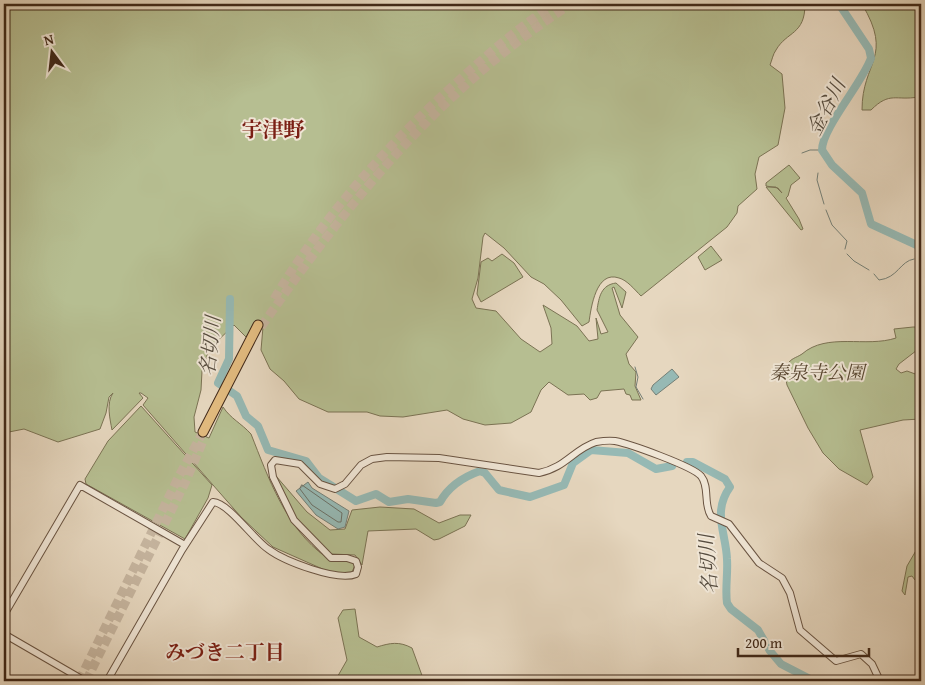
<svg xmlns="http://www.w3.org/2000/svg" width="925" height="685" font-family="'Gentium Book Plus','Noto Serif JP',serif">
	<rect width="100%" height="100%" fill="#e6d7bf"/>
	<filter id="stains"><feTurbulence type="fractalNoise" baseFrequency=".004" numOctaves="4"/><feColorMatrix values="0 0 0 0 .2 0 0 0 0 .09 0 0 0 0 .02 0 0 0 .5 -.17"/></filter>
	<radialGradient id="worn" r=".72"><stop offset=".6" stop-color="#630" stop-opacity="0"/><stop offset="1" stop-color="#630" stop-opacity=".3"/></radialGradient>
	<path fill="#b6be91" stroke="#7b7354" d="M4,4H805C805,35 787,31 776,50C773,54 772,60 770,65L782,74L785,108L778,145L759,157L755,174L757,189L738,206L737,213L727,227L641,296C635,290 627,280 619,278C596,270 591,308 589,322L582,326L561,300L544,284L531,277L504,248L485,233L483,237L478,278L472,299L476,308L496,311L521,339L540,352L552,344L551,328L543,305L577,326L589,341L598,339L596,318L601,334L608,332L597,310C599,297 601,285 616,283L626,292L622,308L614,287L612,288L620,315L638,337L626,354L629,364L636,372L635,386L641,400H632L630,395L626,394L624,389L601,391L597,398L590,400L584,394L568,395L549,382L541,390L531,412L511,423L485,425L463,419L447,410L403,417L380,416L367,412H328L299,399L284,381L270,369L261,350L263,327L257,323L246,337L234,325L209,349L202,371L201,390L194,417L195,432L209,438L223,407C231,419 241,423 251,434C268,477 286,529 326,557C335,563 347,557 355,565L352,572L336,573L327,571L273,547L241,517L143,405L148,398L141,393H139L143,398L112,430C110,419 106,403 113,393L109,397L106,413L100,429L58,442L24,429L4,433Z
		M862,4H921V93L918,97C896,101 890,91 871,110H862C862,61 894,58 862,4Z
		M789,165L800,178L791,185L788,196L786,198L799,219L803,229L801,230L766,187H776L782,193L778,188L766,186V183Z
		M711,246L722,260L705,270L698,257Z
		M502,254L514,263L523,277L481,302L477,294L481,262L488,258L492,261Z
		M913,327H921V347L899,364L896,369L901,373L907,371L918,375L921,383V419L903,420L860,430L873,477L867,485L839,469L823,453L808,428L787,385L785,374L789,373L787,365C791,358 796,358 802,354C827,332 866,348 896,338L894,329Z
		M141,406L212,485L208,498L185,539L86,484L85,479L108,441Z
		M276,476L307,512L330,530L345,529L352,510L380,507L414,509L439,523L460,515H471L465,526L439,539L434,540L416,529L368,531L362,565L355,555L332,554L314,539L296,519Z
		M921,542V581L915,580L912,576L908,577L905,595L902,591L907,566Z
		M355,609L359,637L377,647C390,643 399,641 412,648L424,681H335L347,660L338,618L343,610Z"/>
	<path fill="#96b9b4" stroke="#747f76" d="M672,369L679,377L656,395L651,389L653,385Z
		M308,482L312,488L349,511L345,527L338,529L316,515L296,491Z"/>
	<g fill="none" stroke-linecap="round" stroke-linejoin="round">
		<path stroke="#6b7066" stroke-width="1" d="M302,485L342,513L341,522H338L312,505L300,489Z"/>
		<path stroke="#747f76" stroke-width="1" d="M802,153L810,150H822
			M818,173L817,180L824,204
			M826,210L832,225L847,241L845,249
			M847,254L854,261L869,270
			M874,274L879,280C898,278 900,261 914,259
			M635,367L638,377L636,387L643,399"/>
		<path stroke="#96b9b4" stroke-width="8" d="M839,4L869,49L871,58C863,82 822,128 822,150L832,165L862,193L871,224L921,247
			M230,299L229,359L218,383L237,396L246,416L258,426L268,450L306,461L319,478L356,501L376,494L389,502L408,499L436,503L440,502C449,486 463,477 480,471L485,473L499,490L530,497L564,485L573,463L591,450L628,453L656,469L672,466
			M687,462H693L725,479L730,487C712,512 726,533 727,559C728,574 725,589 727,603L731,609L758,630L770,651L781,664L814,681"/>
		<path stroke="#c5b49e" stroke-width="9" stroke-dasharray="9 4.5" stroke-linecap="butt" d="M274,299C324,216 385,147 457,82C488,54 520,26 555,4
			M261,327C349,201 440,89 571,4
			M79,681L179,476L203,432
			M86,681L185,483L203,441"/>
		<g stroke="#6a5442" stroke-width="8">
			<path id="minor" d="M4,615L80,485L185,545
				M4,634L85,681
				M107,681L182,550L213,502C229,503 254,540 268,549C284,561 338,582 356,574L358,567L356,561L347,558H331L294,520L273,477L271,465L275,460L300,464L320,484L335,489L345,484L361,465L372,459L387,457L439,458L539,473C565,468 574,449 596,442C602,441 609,440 615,441C630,444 692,466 701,476C710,487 703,504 711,516L729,524L759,563L782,578L790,593L800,630L836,661L861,654L872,664L880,681"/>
		</g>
		<g stroke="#402818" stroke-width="11">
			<path id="highway" d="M203,432L258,325"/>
		</g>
		<use href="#minor" stroke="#efe5d5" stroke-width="6"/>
		<use href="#highway" stroke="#e3bc80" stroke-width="9"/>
	</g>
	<g text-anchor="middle" stroke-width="4" stroke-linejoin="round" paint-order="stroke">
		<g font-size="19" font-style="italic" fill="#584630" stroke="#efe5d5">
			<text x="817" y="379">秦泉寺公園</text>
		</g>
		<g font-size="20" font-style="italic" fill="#564c3f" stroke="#efe5d5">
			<text transform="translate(826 107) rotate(-63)" y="7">金谷川</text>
			<text transform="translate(210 346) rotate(-84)" y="7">名切川</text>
			<text transform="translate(708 564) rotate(-94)" y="7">名切川</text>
		</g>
		<g font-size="20" font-weight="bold" fill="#7a1f14" stroke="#efe5d5">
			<text x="225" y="659">みづき二丁目</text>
		</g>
		<g font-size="21" font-weight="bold" fill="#7a1f14" stroke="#efe5d5">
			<text x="273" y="137">宇津野</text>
		</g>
	</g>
	<rect width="925" height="685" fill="none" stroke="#e6d7bf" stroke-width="20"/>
	<rect x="5" y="5" width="915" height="675" fill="none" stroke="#402818" stroke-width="2.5"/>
	<rect x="10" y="10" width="905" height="665" fill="none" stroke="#402818"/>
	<g transform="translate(52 52) rotate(345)" stroke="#efe5d5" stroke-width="4" paint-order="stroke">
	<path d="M0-4L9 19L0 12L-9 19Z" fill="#402818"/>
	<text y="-8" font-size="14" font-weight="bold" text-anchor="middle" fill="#402818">N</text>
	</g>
	<path d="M738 648v8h131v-8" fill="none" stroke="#402818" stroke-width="2.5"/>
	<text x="745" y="648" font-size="15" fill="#402818" stroke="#efe5d5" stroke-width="4" paint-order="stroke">200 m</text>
	<rect width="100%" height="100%" filter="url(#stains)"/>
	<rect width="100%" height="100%" fill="url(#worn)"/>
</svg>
